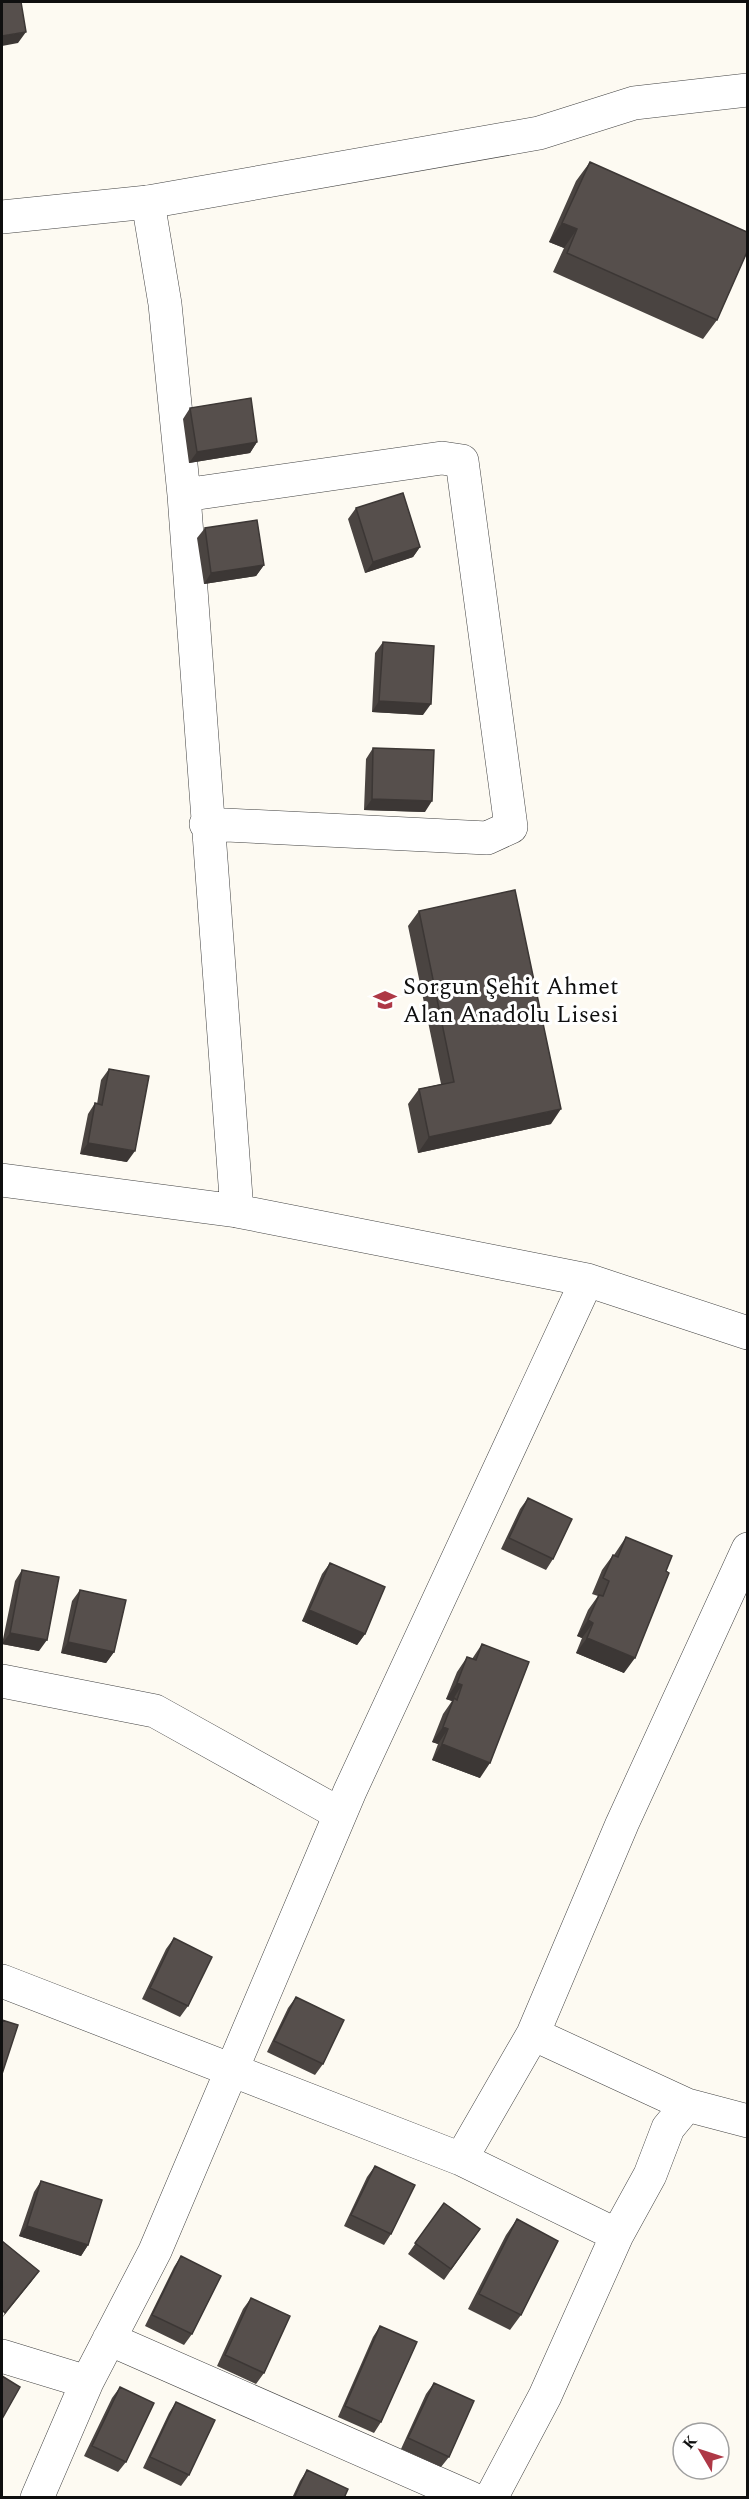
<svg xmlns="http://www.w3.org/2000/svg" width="749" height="2499" font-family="Spectral,serif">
	<rect width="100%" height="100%" fill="#fdfaf2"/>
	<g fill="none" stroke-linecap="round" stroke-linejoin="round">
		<g stroke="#424242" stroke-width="34">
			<path id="minor" d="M148,202L165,304L184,495L237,1211
				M184,495L442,458L462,461L511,827L487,838L206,824
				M2,1180L237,1211L587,1280L748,1333
				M2,1681L155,1711L340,1814
				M2,1981L461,2159L617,2235
				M533,2034L687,2105L748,2121
				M461,2159L533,2034L622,1824L748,1549
				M109,2339L471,2498
				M2,2356L87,2382
				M37,2498L87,2382L155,2251L350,1791L587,1280
				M491,2498L545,2396L617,2235L650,2175L668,2128L687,2105"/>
		</g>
		<g stroke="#424242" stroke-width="34">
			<path id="tertiary" d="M2,217L148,202L539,133L634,103L748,90"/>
		</g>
		<use href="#minor" stroke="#fff" stroke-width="33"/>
		<use href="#tertiary" stroke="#fff" stroke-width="33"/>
	</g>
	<path fill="#4a4441" d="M590,162L717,320L703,339L553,272L564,248L549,242L576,181Z
		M190,408L257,442L250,453L189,463L183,419Z
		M356,508L420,547L413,557L365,573L348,519Z
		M205,528L264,565L256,576L204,584L197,538Z
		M383,642L423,715L372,712L375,653Z
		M373,748L425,812L364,810L366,759Z
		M419,911L551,1124L418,1153L408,1104L419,1089L441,1084L408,926Z
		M109,1069L127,1162L80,1154L88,1114L95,1103L97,1104L101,1080Z
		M528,1498L553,1559L546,1570L501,1549L520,1509Z
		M626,1537L624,1673L576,1653L582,1638L577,1636L588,1610L598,1596L592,1594L602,1570L613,1555H614Z
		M330,1563L365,1634L357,1645L302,1621L322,1574Z
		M22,1570L39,1651L2,1644L15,1581Z
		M80,1590L114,1652L106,1663L61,1653L72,1601Z
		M482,1644L480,1778L432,1760L438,1744L432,1742L443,1714L452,1701L446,1699L457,1672L467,1657L472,1659Z
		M174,1938L188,2006L180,2017L142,1999L166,1949Z
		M296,1997L323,2064L315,2075L267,2052L288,2008Z
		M375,2166L391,2234L384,2245L344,2226L367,2177Z
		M41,2181L88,2245L81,2256L19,2236L34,2192Z
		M444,2203L480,2229L444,2280L408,2254Z
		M517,2219L521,2315L510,2330L468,2309L506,2235Z
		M181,2256L192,2334L184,2345L145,2326L174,2267Z
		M251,2298L264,2373L256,2384L217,2366L243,2309Z
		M380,2326L381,2422L374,2433L338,2417L373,2337Z
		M434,2383L449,2457L441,2467L401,2449L426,2394Z
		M120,2387L126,2462L118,2472L84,2456L112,2398Z
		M176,2402L189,2475L181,2486L143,2468L169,2413Z
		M307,2470L344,2498H292L300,2481Z"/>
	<path fill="#3c3735" d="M26,32L18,43L2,46V36Z
		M562,223L577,229L564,248L549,242Z
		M257,442L250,453L189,463L197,452Z
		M420,547L413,557L365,573L373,562Z
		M264,565L256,576L204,584L211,573Z
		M379,701L431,704L423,715L372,712Z
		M372,799L432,801L425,812L364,810Z
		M561,1109L551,1124L418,1153L429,1137Z
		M88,1143L135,1151L127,1162L80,1154Z
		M309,1610L365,1634L357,1645L302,1621Z
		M588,1620L593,1623L582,1638L577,1636Z
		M10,1633L47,1640L39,1651L2,1644Z
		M587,1638L635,1658L624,1673L576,1653Z
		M68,1642L114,1652L106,1663L61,1653Z
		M457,1683L462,1685L452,1701L446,1699Z
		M443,1727L448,1729L438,1744L432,1742Z
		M442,1744L490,1763L480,1778L432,1760Z
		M27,2226L88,2245L81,2256L19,2236Z
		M39,2271L31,2282L2,2318L5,2313Z"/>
	<path fill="#564f4c" stroke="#3c3735" stroke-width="1.5" d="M2,2H21L26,32L2,36Z
		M590,162L747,232V252L717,320L567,253L577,229L562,223Z
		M251,398L257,442L197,452L190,408Z
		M403,493L420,547L373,562L356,508Z
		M257,520L264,565L211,573L205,528Z
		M383,642L434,646L431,704L379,701Z
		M373,748L434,750L432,801L372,799Z
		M515,890L561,1109L429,1137L419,1089L454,1082L419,911Z
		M109,1069L149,1076L135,1151L88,1143L95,1103L102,1105Z
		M528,1498L572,1519L553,1559L509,1538Z
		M626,1537L672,1556L666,1571L669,1573L635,1658L587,1638L593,1623L588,1620L599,1595L603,1596L609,1581L603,1578L613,1555L618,1557Z
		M330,1563L385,1587L365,1634L309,1610Z
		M22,1570L59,1577L47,1640L10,1633Z
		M80,1590L126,1600L114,1652L68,1642Z
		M482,1644L529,1662L490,1763L442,1744L448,1729L443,1727L454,1698L457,1700L462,1685L457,1683L467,1657L476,1660Z
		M174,1938L212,1957L188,2006L150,1988Z
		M296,1997L344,2020L323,2064L274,2041Z
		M2,2020L18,2025L2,2074Z
		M375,2166L415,2185L391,2234L351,2215Z
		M41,2181L102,2200L88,2245L27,2226Z
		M444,2203L480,2229L451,2269L415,2243Z
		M517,2219L558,2241L521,2315L479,2294Z
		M2,2241L39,2271L5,2313L2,2310Z
		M181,2256L221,2276L192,2334L152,2315Z
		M251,2298L290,2316L264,2373L225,2355Z
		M380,2326L417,2342L381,2422L345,2406Z
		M2,2376L20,2387L2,2419Z
		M434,2383L474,2401L449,2457L408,2438Z
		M120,2387L154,2403L126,2462L92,2446Z
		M176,2402L215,2420L189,2475L150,2457Z
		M307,2470L348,2489L344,2498H294Z"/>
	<defs>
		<g id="school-bare" transform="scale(1.8)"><path d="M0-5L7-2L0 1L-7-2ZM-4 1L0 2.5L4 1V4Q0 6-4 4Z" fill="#ae3846" stroke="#fff" stroke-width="2.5" paint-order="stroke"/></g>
	</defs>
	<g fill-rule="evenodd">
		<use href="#school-bare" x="385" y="1000"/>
	</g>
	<g text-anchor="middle" stroke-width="6" stroke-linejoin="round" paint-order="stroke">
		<g font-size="24" fill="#0f0f0f" stroke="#fff" text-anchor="start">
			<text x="403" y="994">Sorgun Şehit Ahmet<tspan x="403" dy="28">Alan Anadolu Lisesi</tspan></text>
		</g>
	</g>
	<rect width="749" height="2499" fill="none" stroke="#0f0f0f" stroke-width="6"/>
	<g transform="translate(701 2451) rotate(309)"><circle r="28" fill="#ffffff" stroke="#9f9f9f" stroke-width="1.5"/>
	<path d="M0-4.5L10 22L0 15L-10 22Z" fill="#ae3846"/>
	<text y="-9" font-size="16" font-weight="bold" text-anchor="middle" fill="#0f0f0f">K</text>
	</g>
</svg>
